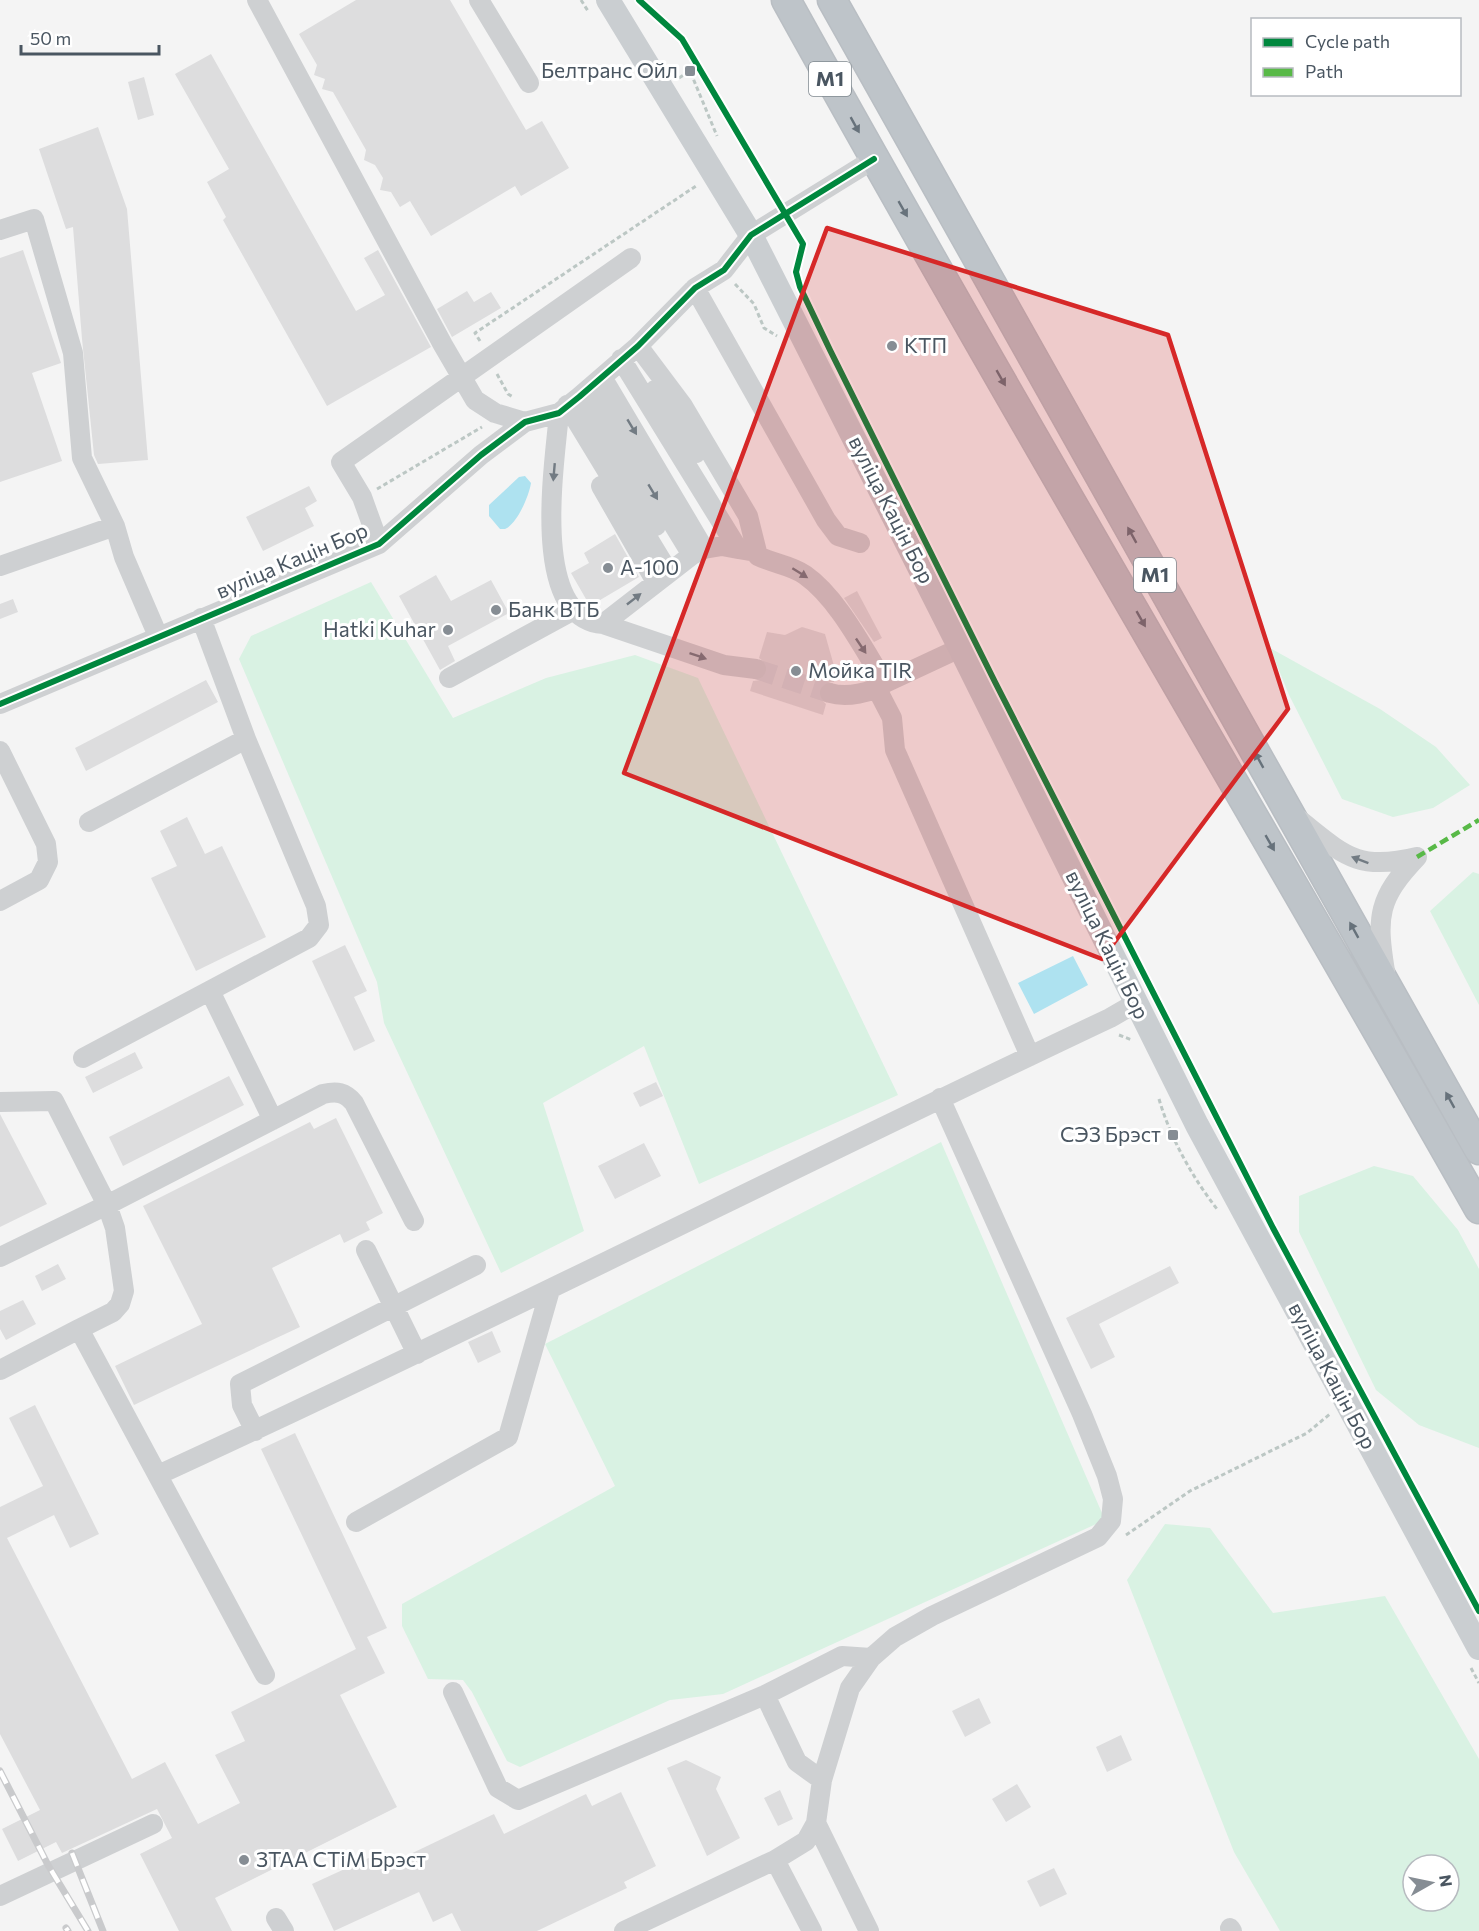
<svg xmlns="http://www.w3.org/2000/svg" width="1479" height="1931" font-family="Commissioner,sans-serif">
	<rect width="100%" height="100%" fill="#f4f4f4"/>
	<path fill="#d9f2e3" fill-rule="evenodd" d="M371,582L453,718L546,678L635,655L698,678L898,1095L699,1184L644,1046L543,1103L584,1231L501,1273L384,1023L377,982L239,659L251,636Z
		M1270,648L1380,709L1436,747L1470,785L1433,808L1393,817L1342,799L1289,695Z
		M1473,872L1479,874V1005L1430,911Z
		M941,1142L1105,1520L723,1694L670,1700L520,1767L507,1761L472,1692L463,1680L428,1679L402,1626V1604L615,1486L545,1344Z
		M1374,1166L1413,1176L1458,1230L1479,1269V1448L1419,1425L1376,1390L1299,1232V1196Z
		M1165,1524L1210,1528L1273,1613L1385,1596L1479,1759V1931H1280L1234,1852L1127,1580ZM1413,1865H1449V1901H1413Z"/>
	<path fill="#aee2f0" d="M525,476L531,483C529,496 517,524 505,529H500L489,516V505L519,477Z
		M1073,956L1088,985L1034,1014L1018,983Z"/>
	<path fill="#ddddde" d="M356,0H450L526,130L542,121L569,168L521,196L515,186L431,236L410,201L400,207L391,192L380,190L383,178L375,165L364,160L366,150L333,92L322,89L325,79L314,75L317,65L299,34Z
		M211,54L356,311L385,295L364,258L378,250L431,347L327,406L223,220L226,217L207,182L229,169L175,74Z
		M144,77L154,115L138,120L128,82Z
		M98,127L127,209L148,460L98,464L94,455L82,339L73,227L66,229L39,149Z
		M23,250L61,363L32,373L62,461L0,482V258Z
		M467,291L474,302L491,292L501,308L452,337L437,309Z
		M309,486L317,501L305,508L314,526L263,551L246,517Z
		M615,534L639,577L590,606L571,573L589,563L584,553Z
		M436,575L451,601L491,580L509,613L448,646L455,661L440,670L399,596Z
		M857,591L882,638L874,642L844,598Z
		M13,599L18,612L0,619V604Z
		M802,627L825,634L836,673L834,682H826L818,690L819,697L826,704L823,715L750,691L753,681L761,680L768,671L767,664L759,658L767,632L785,635Z
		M206,680L218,702L86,771L75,748Z
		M187,817L205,854L222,846L266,937L196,971L151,878L177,866L160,831Z
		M345,945L367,991L354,997L375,1041L354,1051L312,961Z
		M135,1052L143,1068L93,1093L85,1077Z
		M229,1076L244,1105L123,1166L109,1137Z
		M656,1082L663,1096L640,1107L633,1093Z
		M0,1114L47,1204L0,1227Z
		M336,1118L383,1213L366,1222L370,1230L344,1243L340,1234L272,1268L300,1327L134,1405L115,1366L202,1324L143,1206L310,1122L314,1129Z
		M644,1143L661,1176L615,1199L598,1166Z
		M58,1264L66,1279L42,1291L35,1276Z
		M1170,1266L1179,1283L1099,1324L1115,1357L1091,1369L1066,1318Z
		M23,1300L36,1324L6,1340L0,1329V1311Z
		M492,1331L501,1352L478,1363L468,1342Z
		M35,1405L99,1534L70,1548L54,1515L7,1538L132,1779L165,1762L198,1824L240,1803L215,1755L245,1741L231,1712L356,1649L261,1449L295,1433L387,1628L367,1637L385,1673L340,1695L397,1807L215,1898L232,1931H179L140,1854L172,1838L157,1809L62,1853L56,1842L18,1861L2,1829L40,1810L0,1734V1507L43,1486L9,1418Z
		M979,1698L991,1723L965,1737L952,1711Z
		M1121,1735L1132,1760L1107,1772L1096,1747Z
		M686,1760L721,1777L716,1789L740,1838L707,1856L667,1768Z
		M1017,1784L1031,1807L1006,1822L992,1799Z
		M780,1790L793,1819L778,1826L764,1798Z
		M621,1792L656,1866L624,1882L627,1888L537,1931H461L452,1913L433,1922L419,1892L334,1931L312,1884L373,1856L379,1869L494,1814L504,1834L586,1794L592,1806Z
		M1054,1868L1067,1894L1040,1907L1027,1881Z"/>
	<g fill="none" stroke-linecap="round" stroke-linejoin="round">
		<path stroke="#d2d4d7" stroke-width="20" stroke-dasharray="20 10" stroke-linecap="butt" d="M756,669L830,693"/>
		<g stroke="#b9bec3" stroke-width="31">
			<path id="highway" d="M786,0C1011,406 1250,805 1479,1209
				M832,0L1479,1150"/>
		</g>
		<path stroke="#bcc7c4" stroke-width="3" stroke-dasharray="4.5 3" stroke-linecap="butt" d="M581,0L588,11
			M679,78L690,71L717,136
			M735,284L754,304L764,328L777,336
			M480,341L475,333L696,186
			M497,374L508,394L513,397
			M377,489L482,427
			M1119,1035L1132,1040
			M1159,1099C1170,1137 1192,1177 1217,1209
			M1126,1535L1190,1491L1307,1433L1330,1414
			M1471,1668L1479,1683"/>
		<path stroke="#ced0d2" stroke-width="20" d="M257,0L443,345L475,400L495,413L525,422
			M479,0L529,83
			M0,230L34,219L73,353L82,458L115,526L124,557L158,636
			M695,288L826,520L838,536L860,543
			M638,346L683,406L748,516L758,556C774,564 791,565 805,575C838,598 864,650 885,683L960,648
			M621,359L738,549L750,551
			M602,377L704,549L722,546L738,549
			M590,388L692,555L702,550
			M655,390L696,453
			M579,397L656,526
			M567,405L669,573
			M559,413C555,462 529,618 603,624L692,555
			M601,486L656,582
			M379,544L362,497L341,462L631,258
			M0,566L115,526
			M201,618L246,739
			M603,624L724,665L756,669
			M449,678L574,610
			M877,689L892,718L895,750L1030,1056
			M830,693C846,698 872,693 885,683
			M0,704L379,544L481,455L525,422L559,413L579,397L638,346L695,288L724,270L751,235L874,159
			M0,751L46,844L48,862L39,880L0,901
			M1297,818C1343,854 1356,872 1417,857
			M1385,971C1376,916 1378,898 1417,857
			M210,991L273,1120
			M83,1058L309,938L319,925L316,906L246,739L89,822
			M0,1102L54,1101L107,1205L115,1228L124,1291L120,1304L113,1312L79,1329L265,1675
			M366,1250L417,1354
			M0,1257L107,1205L323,1094C337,1091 345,1092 354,1103L414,1221
			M0,1370L79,1329
			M255,1431L242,1405L240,1384L476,1265
			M158,1475C478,1328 792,1168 1110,1018L1136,1003
			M356,1522L508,1437L550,1290
			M453,1692L498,1788L518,1800L765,1695L842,1656L871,1658
			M765,1695L797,1762L822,1780
			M816,1823L869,1931
			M775,1860L812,1931
			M0,1896L153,1824
			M276,1918L284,1931
			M1230,1928L1232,1931
			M624,1931L775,1860L806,1841L816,1823L822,1780L850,1688L871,1658L895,1637L932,1616L1098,1537L1111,1521L1113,1499L1107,1476L1082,1414L940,1098"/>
		<path stroke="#caced1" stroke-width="24" d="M608,0L751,235L960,648L1197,1125L1479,1648"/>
		<use href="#highway" stroke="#bec4c9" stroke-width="28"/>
		<g stroke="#c9cacc" stroke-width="7">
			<path id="rail" d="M0,1771L48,1865L88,1931
				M72,1853L103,1931
				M66,1928L68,1931"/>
		</g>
		<use href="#rail" stroke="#fff" stroke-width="4.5" stroke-dasharray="14" stroke-linecap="butt"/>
		<path stroke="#58b947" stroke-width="4.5" stroke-dasharray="9 4.5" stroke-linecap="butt" d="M1417,857L1479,820"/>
		<g stroke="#fff" stroke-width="10">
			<path id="cycleway" d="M639,0L682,39L803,244L796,272L800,287L830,350L995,682L1273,1228L1479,1611
				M0,704L379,544L481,455L525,422L559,413L579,397L638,346L695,288L724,270L751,235L874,159"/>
		</g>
		<use href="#cycleway" stroke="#00873e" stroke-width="6"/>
	</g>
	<defs><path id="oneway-solid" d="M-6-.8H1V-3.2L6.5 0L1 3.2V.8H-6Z" transform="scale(1.5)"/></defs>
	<g fill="#67727b">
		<use href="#oneway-solid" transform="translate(855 125) rotate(61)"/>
		<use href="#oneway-solid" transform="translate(903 209) rotate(60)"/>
		<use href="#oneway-solid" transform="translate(1001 378) rotate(60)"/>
		<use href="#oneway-solid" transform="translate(1132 535) rotate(-119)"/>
		<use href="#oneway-solid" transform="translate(1141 619) rotate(60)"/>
		<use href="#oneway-solid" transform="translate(1259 760) rotate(-119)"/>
		<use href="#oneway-solid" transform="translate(1270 843) rotate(60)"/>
		<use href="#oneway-solid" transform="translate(1354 930) rotate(-119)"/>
		<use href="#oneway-solid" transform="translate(1450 1100) rotate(-119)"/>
	</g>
	<g fill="#727b83">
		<use href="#oneway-solid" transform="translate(632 427) rotate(59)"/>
		<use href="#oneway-solid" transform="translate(554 472) rotate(95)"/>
		<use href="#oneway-solid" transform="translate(653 492) rotate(59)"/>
		<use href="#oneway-solid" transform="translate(800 573) rotate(32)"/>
		<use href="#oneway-solid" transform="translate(634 599) rotate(-38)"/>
		<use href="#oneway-solid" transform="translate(861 646) rotate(56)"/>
		<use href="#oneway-solid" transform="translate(698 656) rotate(19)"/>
		<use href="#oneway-solid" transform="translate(1360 860) rotate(-159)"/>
	</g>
	<path fill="#d62828" fill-opacity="0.2" stroke="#d62828" stroke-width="4.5" stroke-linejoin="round" d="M827,228L1168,335L1288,709L1102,959L624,773Z"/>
	<g fill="#868d94" stroke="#fff" stroke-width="2">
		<rect x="684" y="65" width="12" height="12" rx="3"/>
		<circle cx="892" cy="346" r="6"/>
		<circle cx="608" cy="568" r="6"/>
		<circle cx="496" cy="610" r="6"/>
		<circle cx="448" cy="630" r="6"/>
		<circle cx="796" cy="671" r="6"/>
		<rect x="1167" y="1129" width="12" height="12" rx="3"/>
		<circle cx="244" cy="1860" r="6"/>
	</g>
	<g text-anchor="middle" stroke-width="6" stroke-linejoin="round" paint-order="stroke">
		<g fill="#fff" stroke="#808990" stroke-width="1.5">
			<rect x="809" y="62" width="42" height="34" rx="4.5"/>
			<rect x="1134" y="558" width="42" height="34" rx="4.5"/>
		</g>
		<g font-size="20" font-weight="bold" fill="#4a5661">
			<text x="830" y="86">М1</text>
			<text x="1155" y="582">М1</text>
		</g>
		<g font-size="21" fill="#4a5661" stroke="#fff" text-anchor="start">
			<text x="678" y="78" text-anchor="end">Белтранс Ойл</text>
			<text x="904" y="353">КТП</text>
			<text x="620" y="575">А-100</text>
			<text x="508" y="617">Банк ВТБ</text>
			<text x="436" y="637" text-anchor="end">Hatki Kuhar</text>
			<text x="808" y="678">Мойка TIR</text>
			<text x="1161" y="1142" text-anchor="end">СЭЗ Брэст</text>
			<text x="256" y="1867">ЗТАА СТіМ Брэст</text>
		</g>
		<g font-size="21" fill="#4a5661" stroke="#fff">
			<text transform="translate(891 510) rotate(63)" y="7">вуліца Кацін Бор</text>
			<text transform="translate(292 561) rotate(-23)" y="7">вуліца Кацін Бор</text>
			<text transform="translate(1107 945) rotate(64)" y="7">вуліца Кацін Бор</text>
			<text transform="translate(1332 1376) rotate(62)" y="7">вуліца Кацін Бор</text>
		</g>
	</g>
	<rect x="1251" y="18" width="210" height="78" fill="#ffffff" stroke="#b7bbc0" stroke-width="1.5"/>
	<rect x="1263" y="38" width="30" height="9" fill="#00873e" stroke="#b7bbc0" stroke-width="1.5"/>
	<text x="1305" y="48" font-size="18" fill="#4a5661">Cycle path</text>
	<rect x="1263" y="68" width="30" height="9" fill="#58b947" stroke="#b7bbc0" stroke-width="1.5"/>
	<text x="1305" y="78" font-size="18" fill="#4a5661">Path</text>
	<g transform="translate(1431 1883) rotate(81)"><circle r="28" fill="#ffffff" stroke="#b7bbc0" stroke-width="1.5"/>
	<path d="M0-4.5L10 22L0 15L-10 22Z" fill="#868d94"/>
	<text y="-9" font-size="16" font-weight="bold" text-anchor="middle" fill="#4a5661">N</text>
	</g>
	<path d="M21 45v9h138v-9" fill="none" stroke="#4a5661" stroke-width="3"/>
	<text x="30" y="45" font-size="18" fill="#4a5661" stroke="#ffffff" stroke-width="4.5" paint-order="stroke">50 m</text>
</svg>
